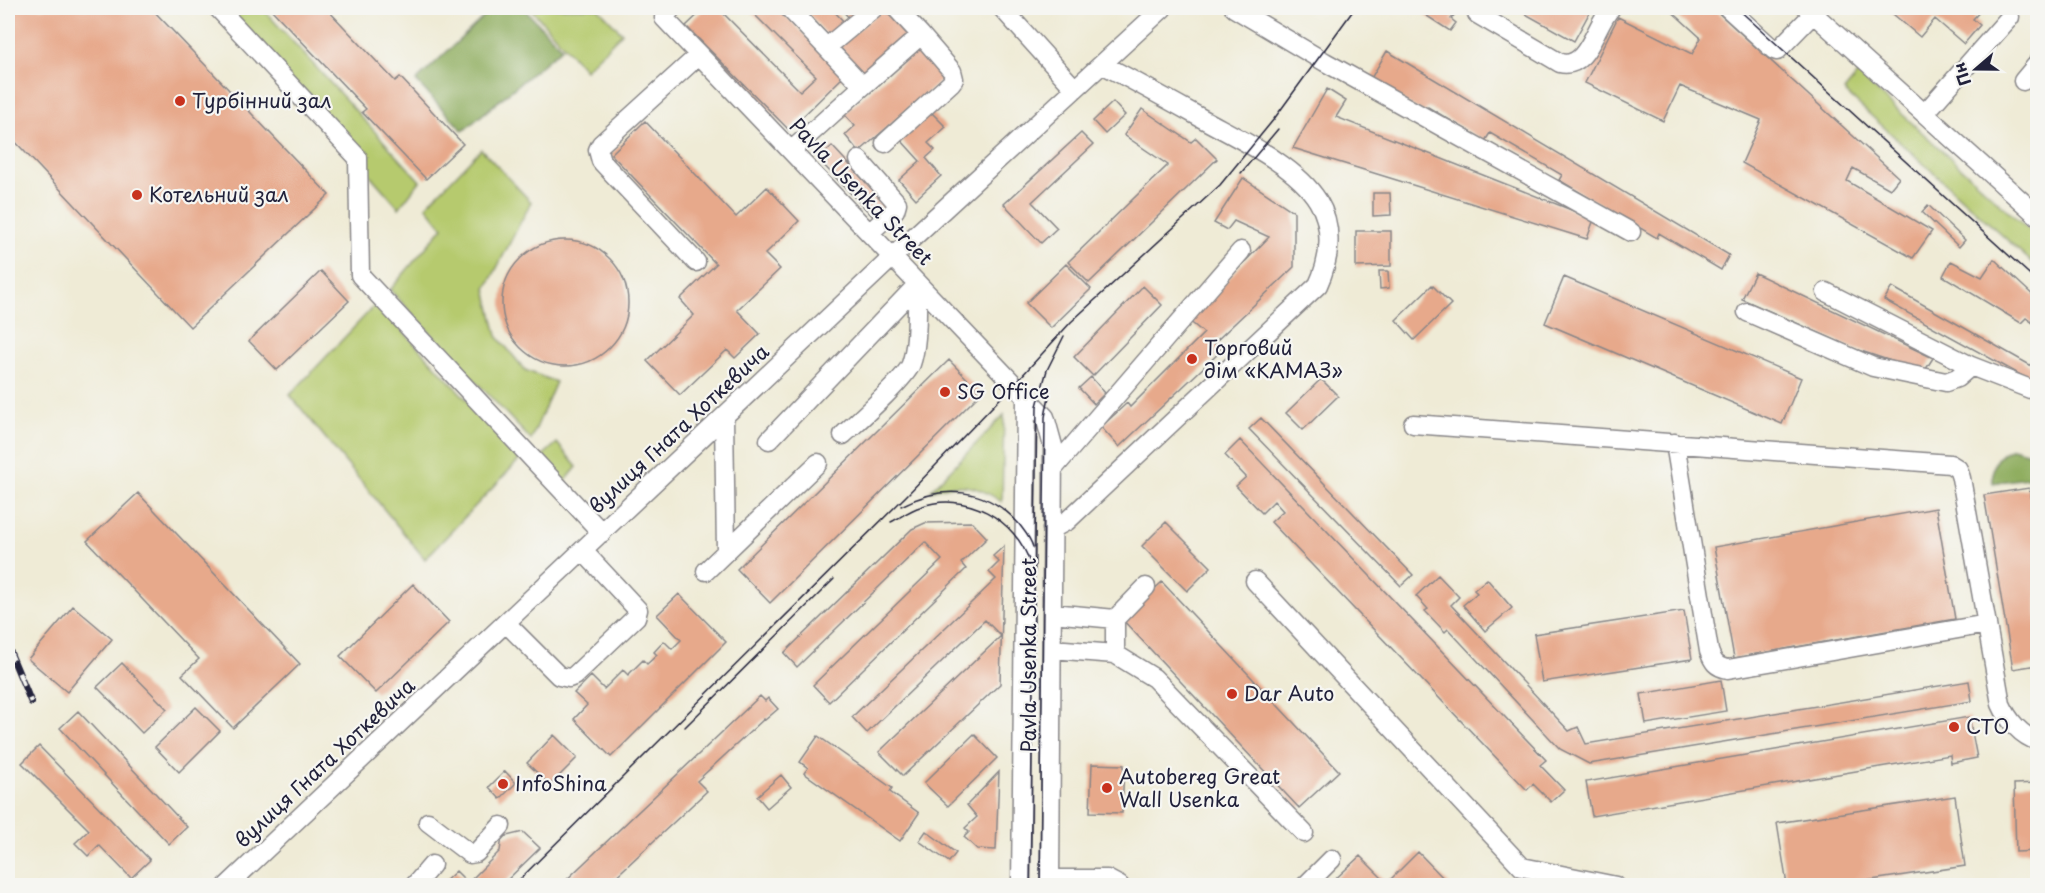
<svg xmlns="http://www.w3.org/2000/svg" width="2045" height="893" font-family="'Playpen Sans',sans-serif">
	<rect width="100%" height="100%" fill="#f6f6f2"/>
	<filter id="ink" filterUnits="userSpaceOnUse"><feTurbulence type="fractalNoise" baseFrequency=".0167" numOctaves="2"/><feDisplacementMap in="SourceGraphic" scale="12" xChannelSelector="R" yChannelSelector="G"/><feConvolveMatrix kernelMatrix="1 2 1 2 8 2 1 2 1" color-interpolation-filters="sRGB"/></filter>
	<filter id="wash" filterUnits="userSpaceOnUse"><feTurbulence type="fractalNoise" baseFrequency=".008" numOctaves="4" result="noise"/><feDisplacementMap in="SourceGraphic" scale="24" xChannelSelector="R" yChannelSelector="G"/><feGaussianBlur stdDeviation="1.35" result="paint"/><feColorMatrix in="noise" values="0 0 0 0 0 0 0 0 0 0 0 0 0 0 0 0 0 1.4 0 .05"/><feComposite in="paint" operator="in"/></filter>
	<g filter="url(#wash)">
		<rect width="100%" height="100%" fill="#efebd6"/>
		<path fill="#b6ca6e" stroke="#6c7654" stroke-width="1.5" d="M223,8H262L420,181L399,208Z
			M530,8H598L622,33L585,70Z
			M1858,74L2037,237V267L1844,91Z
			M481,149L531,202L486,289L497,336L525,370L556,382L531,440L390,290L443,227L426,206Z
			M377,303L521,458L425,559L290,395Z
			M1004,415L1002,502C976,484 959,482 930,491Z
			M557,443L577,467L563,484L540,458Z"/>
		<path fill="#90ae61" stroke="#59684e" stroke-width="1.5" d="M493,8H523L562,48L463,131L416,81Z
			M2012,448L2037,455V500L2033,477L1993,483C1992,463 1994,457 2012,448Z"/>
		<g id="blocks">
			<path fill="#e7a98b" d="M8,8H151L329,195L190,327L8,134Z
				M270,8H326L395,81L400,77L463,144L426,179L362,112L366,109Z
				M705,8H718L800,91L816,76L748,8H778L845,75L789,130L686,26Z
				M803,8H831L846,24L830,38Z
				M840,8H865L851,20Z
				M884,8H887L912,36L865,77L839,46Z
				M1429,8H1460L1451,19L1456,23L1450,31L1424,14Z
				M1515,8H1592L1574,41Z
				M1668,8H1713L1899,178L1890,189L1853,168L1847,181L1932,231L1913,258L1742,163L1761,120L1680,86L1663,121L1585,83L1618,17L1692,54L1701,38Z
				M1886,8H1983L1973,19L1980,25L1964,44L1935,19L1920,37Z
				M921,47L946,76L859,152L845,135L855,126L844,114Z
				M1387,51L1729,255L1721,270L1659,233L1657,238L1559,180L1562,175L1490,133L1485,141L1428,107L1424,113L1370,80Z
				M1327,89L1346,101L1336,117L1594,219L1587,239L1293,148Z
				M1113,102L1125,115L1105,134L1093,121Z
				M1142,109L1191,142L1196,138L1217,159L1089,283L1068,262L1168,165L1124,135Z
				M931,112L946,127L928,143L935,150L926,158L941,176L916,199L899,180L920,161L901,140Z
				M645,121L736,217L767,187L799,221L765,254L780,269L737,310L760,334L735,358L727,350L680,395L647,361L694,315L680,299L716,264L611,154Z
				M1081,133L1093,145L1032,202L1057,228L1041,243L1004,204Z
				M832,146L888,206L875,219L818,159Z
				M1243,178L1294,212V267L1214,343L1222,350L1119,447L1101,427L1127,403L1130,407L1204,333L1188,320L1269,237L1234,221L1227,230L1214,223Z
				M1373,193H1390L1391,215L1373,216Z
				M1928,205L1965,240L1959,247L1922,212Z
				M1356,231H1391V266L1356,267Z
				M502 303a63 63 0 1 1 126 0a63 63 0 1 1-126 0Z
				M1994,259L2037,299V326L2026,318L2021,323L1943,276L1951,261L1982,277Z
				M1066,264L1091,289L1051,328L1026,303Z
				M321,271L349,301L277,370L249,341Z
				M1379,271H1388L1389,288L1380,289Z
				M1755,273L1933,358L1924,372L1855,349L1742,299Z
				M1564,277L1801,378L1782,424L1545,323Z
				M1432,285L1451,304L1414,340L1396,320Z
				M1143,286L1162,305L1093,376L1074,357Z
				M1892,287L2037,369V384L1884,300Z
				M949,360L981,393L770,603L737,569Z
				M1091,377L1105,393L1094,404L1079,388Z
				M1321,379L1338,396L1303,430L1286,413Z
				M1261,418L1413,575L1401,586L1249,429Z
				M1240,440L1546,760L1540,765L1564,790L1551,802L1533,784L1527,790L1271,522L1283,511L1274,501L1262,513L1236,486L1246,477L1225,455Z
				M2029,488L2037,539V665L2013,669L1984,495Z
				M138,493L300,664L233,728L182,675L199,659L87,541Z
				M1936,508L1955,619L1734,658L1714,547Z
				M972,522L987,538L961,563L966,569L829,702L813,685L942,560L925,542L797,667L784,653L912,529L925,523Z
				M1166,522L1211,567L1187,591L1142,546Z
				M1004,546L1000,684L903,776L879,752L1001,636L985,620L867,733L852,717L996,579L989,572L999,562L993,556Z
				M1438,575L1459,597L1451,605L1569,731L1578,727L1586,744L1969,681L1972,701L1589,764L1560,749L1448,629L1445,632L1425,611L1428,609L1416,596Z
				M1487,579L1512,608L1485,631L1463,605L1477,593L1474,590Z
				M1162,582L1339,771L1299,808L1122,619Z
				M413,584L449,622L376,693L340,656Z
				M679,594L726,642L611,757L574,719L587,705L574,693L591,676L604,689L623,670L628,675L643,660L647,664L657,655L654,652L664,641L672,649L681,640L657,615Z
				M73,606L112,639L67,692L28,659Z
				M1684,611L1692,659L1542,682L1534,634Z
				M122,663L167,709L142,733L97,687Z
				M1721,680L1726,711L1646,724L1641,694Z
				M760,696L765,701L768,698L778,709L765,720L764,719L697,781L707,791L607,885H561Z
				M196,707L220,731L179,772L155,747Z
				M78,711L187,827L169,844L60,728Z
				M1969,717L1977,758L1951,763L1950,755L1592,816L1586,782Z
				M974,734L997,758L948,806L924,783Z
				M554,735L577,758L550,785L527,763Z
				M818,736L892,788L890,792L919,813L900,841L804,773L808,768L800,762Z
				M39,746L150,860L131,878L99,845L88,856L75,843L89,830L22,763Z
				M1092,764L1124,765L1122,813L1090,812Z
				M505,771L516,783L500,799L489,787Z
				M999,772L996,850L977,849L964,837L969,832L965,828L977,817L967,805Z
				M781,775L791,787L767,808L757,796Z
				M2037,783V851L2016,852L2014,784Z
				M1955,796L1965,866L1838,885H1787L1777,823Z
				M926,831L956,853L949,862L919,841Z
				M523,832L540,848L502,885H479L472,879L500,851L502,837Z
				M1418,852L1450,885H1329L1360,856L1387,883Z
				M456,871L470,885H441Z"/>
		</g>
	</g>
	<g filter="url(#ink)">
		<use href="#blocks" fill-opacity="0" stroke="#888688" stroke-width="1.5"/>
		<g fill="none" stroke-linecap="round" stroke-linejoin="round">
			<g stroke="#888688" stroke-width="21">
				<path id="minor" d="M218,8L358,158L360,275L602,533
					M672,8L664,18L1045,417L1053,446L1050,886
					M789,8L863,86L791,151
					M896,8L921,35
					M1002,8L1075,89
					M1234,8L1325,62L1631,232
					M1728,8L1774,50L1777,51L1814,13
					M1807,8L2038,216
					M1477,14L1560,63C1588,70 1595,25 1611,8
					M827,47L874,8
					M2023,81L2038,63
					M863,86L921,35L952,71L954,79L951,83L885,143
					M1925,113L2010,17
					M859,160L897,203L895,210L869,233
					M696,262L601,161L598,150L601,144L699,55
					M1826,292L1971,366
					M1747,312L1873,367L1946,382L1957,378L1971,366L2038,392
					M724,417L726,551
					M1413,424L1950,464L1958,469L1961,478L2001,704C2008,720 2021,736 2038,741
					M843,435C857,422 906,378 911,364C919,341 916,307 918,284
					M769,440L918,284
					M1675,443L1709,651C1713,662 1716,667 1728,669L1987,624
					M1053,469L1241,251
					M1052,529L1067,521L1318,285C1330,259 1334,227 1318,201C1296,165 1239,139 1203,119C1169,100 1136,82 1102,64
					M706,571L818,463
					M1255,581L1522,867L1616,886
					M1052,613L1115,619V654
					M1115,619L1146,587
					M506,623L559,676L569,678L574,676L636,617L638,610L583,551
					M1052,649L1115,654L1154,678L1304,833
					M428,822L470,854L476,853L501,826
					M1050,879H1107L1120,886
					M227,886L917,234L1163,8
					M414,886L432,865
					M1021,886L1026,397
					M1305,886L1332,859"/>
			</g>
			<use href="#minor" stroke="#fff" stroke-width="18"/>
			<path stroke="#22223b" stroke-width="1.5" d="M1737,8L2038,282
				M1241,173L1278,129
				M901,506C942,484 987,487 1019,524C1025,532 1030,537 1033,547
				M891,522C901,517 910,510 920,507C965,490 1016,519 1030,563
				M685,727L834,579
				M513,886L907,495L1020,378L1071,322L1220,185L1274,119L1355,8
				M1030,886L1037,406L1047,370L1064,336
				M1040,886L1045,417L1050,391"/>
			<g stroke="#22223b" stroke-width="7">
				<path id="rail" d="M8,647L31,702"/>
			</g>
			<use href="#rail" stroke="#f6f6f2" stroke-width="4.5" stroke-dasharray="14" stroke-linecap="butt"/>
		</g>
	</g>
	<g fill="#c8321e" stroke="#f6f6f2" stroke-width="2">
		<circle cx="180" cy="101" r="6"/>
		<circle cx="137" cy="195" r="6"/>
		<circle cx="1192" cy="359" r="6"/>
		<circle cx="945" cy="392" r="6"/>
		<circle cx="1232" cy="694" r="6"/>
		<circle cx="1954" cy="727" r="6"/>
		<circle cx="503" cy="784" r="6"/>
		<circle cx="1107" cy="788" r="6"/>
	</g>
	<g text-anchor="middle" stroke-width="4.5" stroke-linejoin="round" paint-order="stroke">
		<g font-size="20" fill="#22223b" stroke="#f6f6f2" text-anchor="start">
			<text x="192" y="108">Турбінний зал</text>
			<text x="149" y="202">Котельний зал</text>
			<text x="1204" y="355">Торговий<tspan x="1204" dy="23">дім «КАМАЗ»</tspan></text>
			<text x="957" y="399">SG Office</text>
			<text x="1244" y="701">Dar Auto</text>
			<text x="1966" y="734">СТО</text>
			<text x="1119" y="784">Autobereg Great<tspan x="1119" dy="23">Wall Usenka</tspan></text>
			<text x="515" y="791">InfoShina</text>
		</g>
		<g font-size="20" fill="#22223b" stroke="#f6f6f2">
			<text transform="translate(861 192) rotate(46)" y="7">Pavla Usenka Street</text>
			<text transform="translate(679 429) rotate(-43)" y="7">вулиця Гната Хоткевича</text>
			<text transform="translate(1029 655) rotate(-90)" y="7">Pavla Usenka Street</text>
			<text transform="translate(325 763) rotate(-43)" y="7">вулиця Гната Хоткевича</text>
		</g>
	</g>
	<rect width="2045" height="893" fill="none" stroke="#f6f6f2" stroke-width="30"/>
	<g transform="translate(1976 69) rotate(250)" stroke="#f6f6f2" stroke-width="4.5" paint-order="stroke">
	<path d="M0-4.5L10 22L0 15L-10 22Z" fill="#22223b"/>
	<text y="-9" font-size="16" font-weight="bold" text-anchor="middle" fill="#22223b">Пн</text>
	</g>
</svg>
